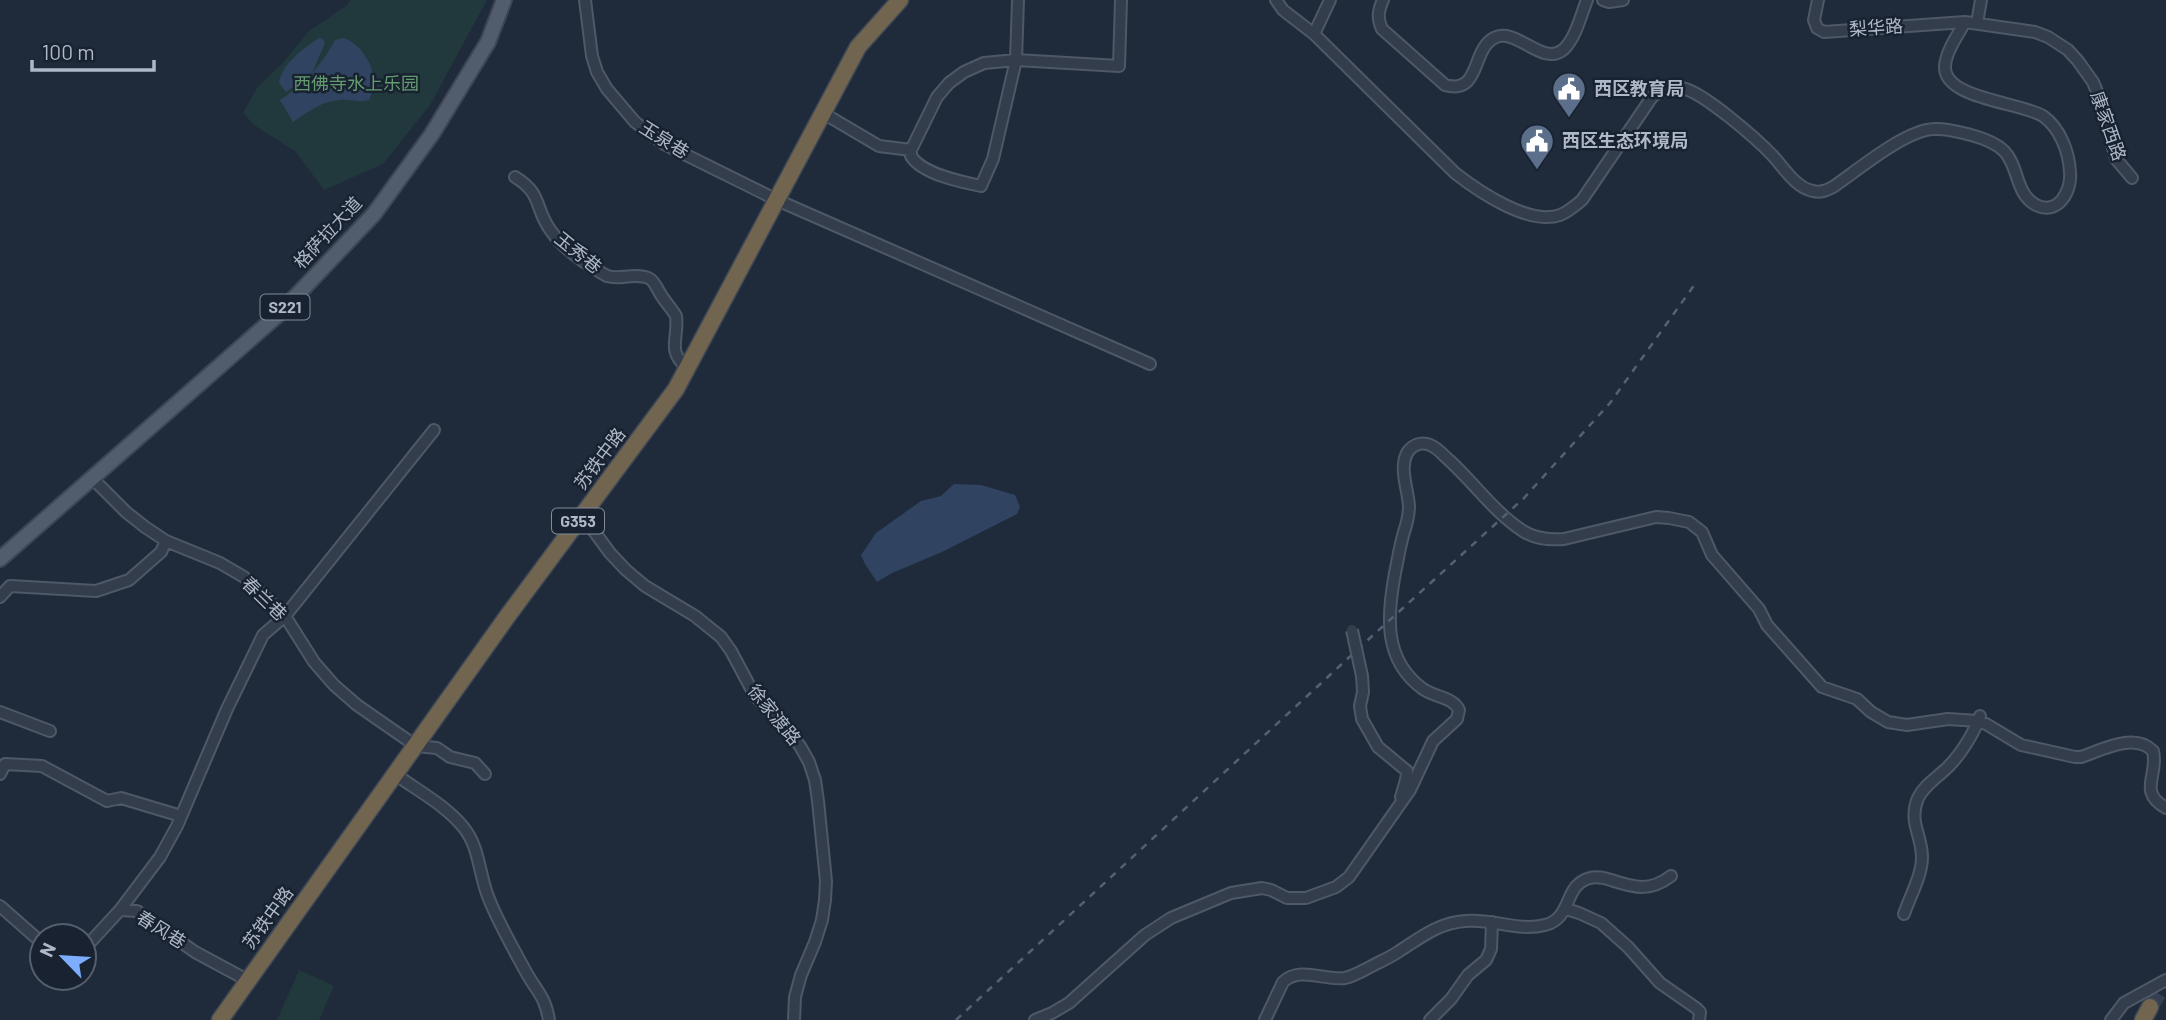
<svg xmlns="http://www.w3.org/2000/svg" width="2166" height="1020" font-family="Barlow,'Noto Sans SC',sans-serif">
	<rect width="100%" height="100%" fill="#1f2b3b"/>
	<path fill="#21393c" d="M351,0H487L430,105L383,164L324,190L296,152L257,127L243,113L258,86L281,65L309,31L346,6Z
		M299,970L334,986L319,1020H277Z"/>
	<path fill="#304462" d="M319,38L323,39L325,43L312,73L286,92L279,83C282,63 303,49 319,38Z
		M343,38C361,42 378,71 373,89C372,93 370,96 369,100C359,103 350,99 340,100C321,101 308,112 293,122L280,100C304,85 322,65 335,40Z
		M954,484L981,485L1015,495L1020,507L1017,514L942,552L892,573L877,582L865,564L861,555L876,533L921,501L941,496Z"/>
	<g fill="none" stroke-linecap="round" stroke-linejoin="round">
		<path stroke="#344050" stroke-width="16" stroke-dasharray="16 8" stroke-linecap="butt" d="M2150,1007L2166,982"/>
		<g stroke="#4e5866" stroke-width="14">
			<path id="minor" d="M585,0L592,56L597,72L607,89L635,122L664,144L777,200L1150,364
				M1018,0L1016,60L993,159L981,186C961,182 922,174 911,156V150L937,97L949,83L964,72L984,63L1016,60L1119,66L1121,0
				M1276,0L1283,10L1314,34L1455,173C1478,191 1529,226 1560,215C1568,212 1575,206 1582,200L1652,97C1661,90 1670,86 1682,88C1703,92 1757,139 1773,156C1784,168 1796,188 1813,191C1821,193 1827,190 1833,187C1858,170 1905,130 1934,129C1947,128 1959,132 1971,135C1982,138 1995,142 2004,151C2019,166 2015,194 2036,205C2058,216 2072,191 2070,172C2069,152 2060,128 2043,116C2020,102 1943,99 1945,66C1946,51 1958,35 1965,22
				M1383,0C1378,11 1377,18 1382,29L1445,85C1481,95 1471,50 1494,38C1516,26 1543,68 1564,49C1576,37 1581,15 1587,0
				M1603,0L1609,2L1623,0
				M1818,0L1814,20L1817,28L1824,32L1965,22L2035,32L2048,37L2068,50L2078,61L2093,82L2100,99L2116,159L2132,178
				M1977,23L1981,0
				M1314,34L1330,0
				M823,113L879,146L911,150
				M515,177C543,194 534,208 551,231C564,250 587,265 607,276C617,279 625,276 635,276C656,276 653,284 663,298C667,304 672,309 676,316C679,339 666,350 687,368
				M92,478L126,512L145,527L166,541L220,563L244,577L285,616L314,662L334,685L357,705L416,746L437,748L450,757L475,763L485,774
				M582,515L610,553L626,570L645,586L695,616L721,637L731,651L755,696L781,722L800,746L809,762L815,780L818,801L826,881L825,900L822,920L815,942L801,975L795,997L794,1020
				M0,597L10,586L96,591L129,580L161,552L166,541
				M1362,676L1363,692L1360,706L1362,719L1378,747L1407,771L1406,780L1401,797
				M0,712L50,731
				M0,774L5,764L42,766L107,801L121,798L181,816
				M395,774C418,791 447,806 464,828C480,848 479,876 489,899C499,924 513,948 526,972C537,992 545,996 549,1020
				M0,906L42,943
				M1566,909L1579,913L1601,923L1628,947L1660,983L1696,1008L1700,1012L1699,1020
				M120,910L160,857L177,826L227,709L263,635L285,616L434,430
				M1904,914C1910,896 1922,876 1922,857C1922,835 1908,822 1918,798C1924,785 1938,777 1948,767C1961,754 1974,733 1980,716
				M84,949L120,910L137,911L195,952L247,980
				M1035,1020L1052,1013L1069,1003L1145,935L1171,918L1231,893L1262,888L1271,890L1287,898H1306L1336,887L1349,877L1410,790L1433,741L1457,719L1459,710C1453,697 1434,697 1423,689C1383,660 1387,616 1395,573C1398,559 1400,545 1404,532C1407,523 1409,515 1409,506C1408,489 1399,469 1407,453C1412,445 1421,441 1430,445C1438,448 1444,456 1450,461C1475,484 1495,513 1523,531C1535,539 1550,540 1564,539L1656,517L1669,518L1689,522L1702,532L1712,555L1759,609L1767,625L1822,687L1857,699L1871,712L1888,722L1907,725L1948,719L1978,721L1986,724L2021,745L2075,757H2081C2102,750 2134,732 2153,751C2159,776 2137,791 2166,808
				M1265,1020L1283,982C1300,966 1325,981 1345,978C1354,976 1362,971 1370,967C1379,962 1389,958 1398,952C1420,938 1438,923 1465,921C1492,918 1518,932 1545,925C1573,918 1563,885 1590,878C1597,876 1604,878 1611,880C1635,888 1650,892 1671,876
				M1430,1020L1451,999L1468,975L1486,960L1491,949L1492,922
				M2111,1020L2124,1003L2166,980"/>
		</g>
		<g stroke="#3d4655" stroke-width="18">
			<path id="major" d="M0,559L280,313L374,214L432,134L488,42L504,0"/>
		</g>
		<g stroke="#3e4856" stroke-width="19">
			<path id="highway" d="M220,1020L509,614L676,389L858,47L900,0
				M2143,1020L2150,1007"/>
		</g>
		<use href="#minor" stroke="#333d4b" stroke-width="10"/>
		<use href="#major" stroke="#515c6c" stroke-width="14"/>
		<use href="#highway" stroke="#72654f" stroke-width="16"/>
		<path stroke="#556173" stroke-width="2.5" stroke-dasharray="7 7" stroke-linecap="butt" d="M956,1020L1370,638L1524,498L1610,403L1695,284"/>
		<g stroke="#4e5866" stroke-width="14" stroke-linecap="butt">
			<path id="minor-bridge" d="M1352,630L1362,676"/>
		</g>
		<use href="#minor-bridge" stroke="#333d4b" stroke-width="10"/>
	</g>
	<defs>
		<g id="civic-pin" transform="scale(1.75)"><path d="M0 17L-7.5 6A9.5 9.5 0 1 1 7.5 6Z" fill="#5c6f8a" stroke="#192230"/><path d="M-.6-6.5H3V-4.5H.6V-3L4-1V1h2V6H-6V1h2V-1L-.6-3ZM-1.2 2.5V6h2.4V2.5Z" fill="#fff"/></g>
	</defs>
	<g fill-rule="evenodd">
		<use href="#civic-pin" x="1569" y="89"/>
		<use href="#civic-pin" x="1537" y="141"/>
	</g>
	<g text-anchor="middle" stroke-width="5" stroke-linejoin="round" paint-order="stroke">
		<g fill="#192230" stroke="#818b9a" stroke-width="2">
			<rect x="260.5" y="294.5" width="49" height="25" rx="5"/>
			<rect x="552" y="508.5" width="52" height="25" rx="5"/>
		</g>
		<g font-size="16" font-weight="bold" fill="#aeb8c8">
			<text x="285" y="313">S221</text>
			<text x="578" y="527">G353</text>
		</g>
		<g font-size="18" fill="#aeb8c8" stroke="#192230">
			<text transform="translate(1876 28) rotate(-4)" y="6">梨华路</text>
			<text transform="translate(2108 126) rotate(71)" y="6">康家西路</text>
			<text transform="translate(664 140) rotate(32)" y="6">玉泉巷</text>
			<text transform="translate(328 233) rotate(-47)" y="6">格萨拉大道</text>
			<text transform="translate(578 253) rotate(39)" y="6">玉秀巷</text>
			<text transform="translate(600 459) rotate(-53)" y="6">苏铁中路</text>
			<text transform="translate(264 599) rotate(44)" y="6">春兰巷</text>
			<text transform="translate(774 715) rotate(51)" y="6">徐家渡路</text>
			<text transform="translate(268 918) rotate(-54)" y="6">苏铁中路</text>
			<text transform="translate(161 930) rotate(32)" y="6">春风巷</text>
		</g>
		<g font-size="18" fill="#639b70" stroke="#192230">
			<text x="356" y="90">西佛寺水上乐园</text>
		</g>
		<g font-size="18" font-weight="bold" fill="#aeb8c8" stroke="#192230" text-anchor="start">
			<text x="1594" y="95">西区教育局</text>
			<text x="1562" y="147">西区生态环境局</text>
		</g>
	</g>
	<g transform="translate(63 957) rotate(295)"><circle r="33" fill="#192230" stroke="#555e6d" stroke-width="2"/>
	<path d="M0-5L12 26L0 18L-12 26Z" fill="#7cadff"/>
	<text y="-10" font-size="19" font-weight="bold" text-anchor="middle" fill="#aeb8c8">N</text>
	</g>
	<path d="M32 60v10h122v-10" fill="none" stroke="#aeb8c8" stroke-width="3.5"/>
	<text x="42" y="60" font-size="21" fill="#aeb8c8" stroke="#192230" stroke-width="5" paint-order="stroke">100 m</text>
</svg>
